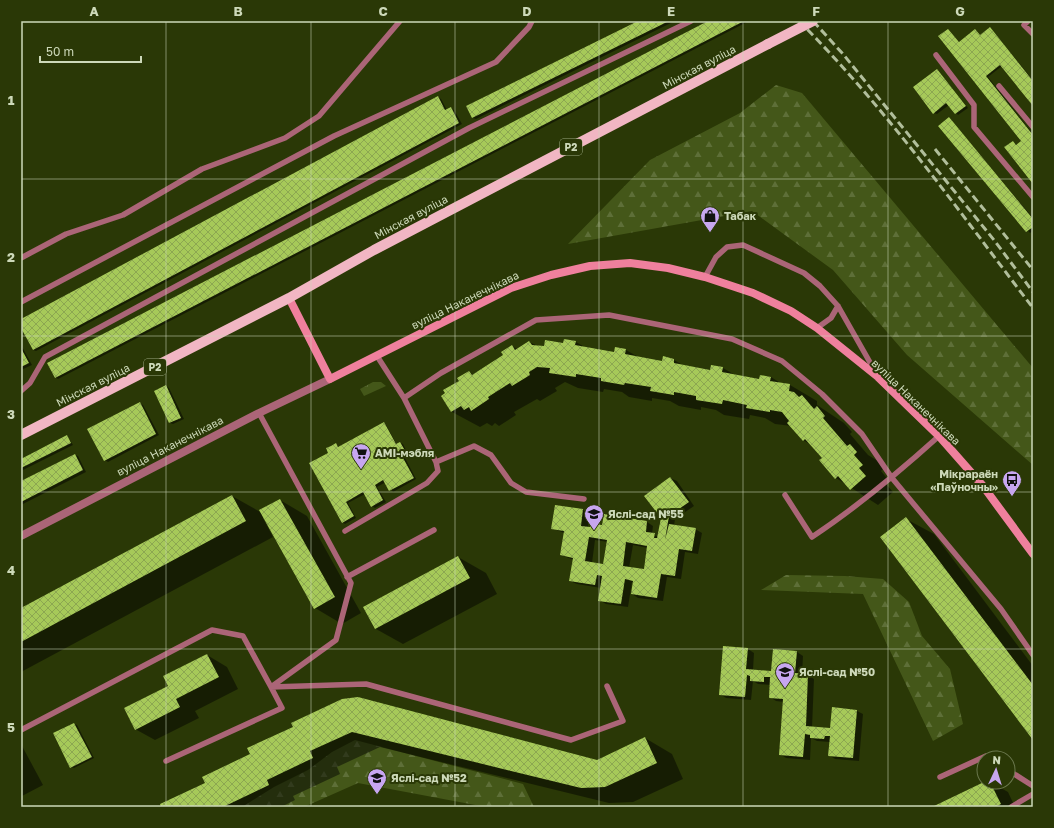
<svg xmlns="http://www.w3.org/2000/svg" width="1054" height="828" font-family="'Golos Text',sans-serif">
	<defs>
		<pattern id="grass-tufts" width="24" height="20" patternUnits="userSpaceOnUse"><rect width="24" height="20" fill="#445719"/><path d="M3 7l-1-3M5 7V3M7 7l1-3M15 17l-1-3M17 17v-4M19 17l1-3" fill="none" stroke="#5e6f38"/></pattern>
		<pattern id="forest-firs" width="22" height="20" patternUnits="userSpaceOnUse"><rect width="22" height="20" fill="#445719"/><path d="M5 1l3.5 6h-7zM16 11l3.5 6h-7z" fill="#5e6f38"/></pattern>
		<pattern id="building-cross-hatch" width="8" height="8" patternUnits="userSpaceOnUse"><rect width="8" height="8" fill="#a6c959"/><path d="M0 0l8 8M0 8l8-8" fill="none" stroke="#8ca751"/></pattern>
	</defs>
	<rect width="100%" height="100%" fill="#2a3806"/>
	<path fill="url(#grass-tufts)" d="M373,382H381L386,386L364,396L360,389Z"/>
	<path fill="url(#forest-firs)" d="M776,85L802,93L1033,368V465L907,355L833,270L752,211L568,244L650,160L740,113Z
		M786,575L845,576L883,579L909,602L922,636L950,669L963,724L933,741L863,594L761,590Z
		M355,740L523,784L534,807H486L358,783L304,807H242L274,787L308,770L332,752Z"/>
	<path fill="#0007" fill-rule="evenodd" d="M640,21H675L476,119L473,118L467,106Z
		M710,21H749L58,379L55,377Z
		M990,28L1033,80V105L1002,66L988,77L1033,134V182L1013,142L1017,145L1022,141L948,30L960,43L975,31L981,36Z
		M937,70L968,108L958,115L949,105L937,114L934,113Z
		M438,97L441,99L447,110L451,108L454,110L462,124L36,351L33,350L21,326V320Z
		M949,118L1033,218V231L1030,233L939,126Z
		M565,340L576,342L588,349L615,353L616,348L626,350L640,358L663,362L674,360L686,367L711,371L723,368L735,375L760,380L771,377L782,384L790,385L817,401V405L844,423L852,432L850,434L868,455L878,461L884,468L881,471L889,481L886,484L893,492L878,505L836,478L823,458L813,446L803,440L792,426L775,424L765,418L750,415L749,419L724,415L716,410L701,407V410L679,406L670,401L652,398V401L629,397L622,392L604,389L603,392L578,388L565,382L555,388L557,391L540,401L537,399L514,412L516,415L499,426L495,423L492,426L487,423L480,427L452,412L442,396L469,372L474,375L505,356L512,346L517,349L529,342L538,346L545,347L564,344Z
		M21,345L32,365L21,370Z
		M166,386L169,388L184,419L173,424L170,423L156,391Z
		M140,403L143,405L159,435L108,462L105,460Z
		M384,423L386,425L397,445L400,443L403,444L409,456L405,458L416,479L393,492L386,482L377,487L386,502L375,508L372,506L365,494L348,503L356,518L345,524L342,522L330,453L336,444L340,448Z
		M67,436L73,445L21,471V460Z
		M75,455L78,456L86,472L21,505V482Z
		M670,478L677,481L694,506L675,519L674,526L695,529L702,533L698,554L685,552L681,579L667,577L663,601L638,598L632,594L634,583L632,582L628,607L606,604L599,600L601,588L577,584L570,581L574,560L561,555L564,533L552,528L583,510L589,514L588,528L603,527L604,516L647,522L653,526L652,534L659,537ZM595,540L608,542L604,565L592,563ZM633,545L648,548L645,570L629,568Z
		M232,496L262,513L280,500L307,516L361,613L342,624L315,608L264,517L263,518L273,537L21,672V609Z
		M906,519L934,534L1033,666V738Z
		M458,557L486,573L497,594L403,644L376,629Z
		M748,649L754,653L753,670L772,672L797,652L803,656L802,675H807L814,679L812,728L831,729L857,711L863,714L859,761L835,759L829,755L830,742L817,741L811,738L810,760L786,758L780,754L784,702L776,701L770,697L771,685L758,684L753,681L751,700L726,698L720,694Z
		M207,655L227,667L238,689L195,711L199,718L155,740L135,729L169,686Z
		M293,723L597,761L645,738L672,754L683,779L633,802L609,803L380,747L337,767L340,774L293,796L295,800L281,807H163L206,784L294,727Z
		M74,724L77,725L94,758L74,768L71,767Z
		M21,744L43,785L22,796H21Z
		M987,782H990L1008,792L1015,807H934Z"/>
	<path fill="url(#building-cross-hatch)" fill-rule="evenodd" d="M638,21H669L472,118L466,106Z
		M708,21H744L55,378L47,363Z
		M990,27L1033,81V106L1000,65L986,76L1033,135V184L1004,147L1013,141L1016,145L1021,141L938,36L948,29L959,42L975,29L980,35Z
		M937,69L966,106L955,114L946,103L933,114L913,87Z
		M438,96L445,110L451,107L459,123L33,350L21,328V319Z
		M949,117L1033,219V227L1026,232L938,126Z
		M564,339L576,341L575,345L614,352L615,347L626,349L625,354L662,361L663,356L674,359V363L710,370L711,365L723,367L722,372L759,379L760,375L771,377L770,381L790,384L789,391L794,392L799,397L802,395L814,409L817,406L825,416L823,418L847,446L850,444L857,452L854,455L863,465L859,468L866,476L850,490L838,476L835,479L819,460L822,458L805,439L803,441L787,423L789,421L782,412L770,410V412L746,408L747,405L723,400L722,404L696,400V396L674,392V395L650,391L651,387L625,383L624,385L601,381V378L576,374V377L549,373L550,368L537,367L529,372L530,375L512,386L510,383L488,397L489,399L471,411L469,407L464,410L461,406L451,412L441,396L445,393L443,390L459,381L457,378L469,371L472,375L503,355L501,352L512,345L515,350L529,341L532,345L544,346L545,340L563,343Z
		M21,348L29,363L21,367Z
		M166,385L181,418L169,423L154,391Z
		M140,402L156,434L104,461L87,429Z
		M384,422L396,444L400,442L407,454L402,456L414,478L389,491L383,480L375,485L383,500L371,507L363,492L346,502L354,516L342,523L309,463L328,453L326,448L331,446L336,443L338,447Z
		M67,435L71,443L21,468V459Z
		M75,454L83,470L21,502V481Z
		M670,477L689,502L669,516L665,540L669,524L696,528L692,551L679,549L675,576L661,574L657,598L631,594L633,581L625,579L621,604L598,601L602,576L597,575L595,585L569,581L573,558L560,555L564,531L551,529L555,505L583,509L581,526L590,527L591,524L602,525L604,514L647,521L646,532L655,533L654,538H657L661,518L644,496ZM589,537L607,540L603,564L585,561ZM626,542L647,546L644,569L623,566Z
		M232,495L246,521L21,642V608Z
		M280,499L335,597L314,609L259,510Z
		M906,517L1033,685V740L880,537Z
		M458,556L470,578L375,629L363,607Z
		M723,646L748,648L746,669L771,671L773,649L797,651L795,673L808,674L806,726L830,728L832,707L857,710L853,758L828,756L830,736H825L824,739L810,738V735L805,734L803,757L779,755L783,699L769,698L770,677H764V682L750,681V676L747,675L745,697L719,695Z
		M207,654L219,677L176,699L180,707L135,730L124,708L168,686L163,676Z
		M358,697L597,760L645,737L657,763L605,787L581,788L352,732L310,751L313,758L267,780L269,785L223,807H161L160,804L205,783L202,777L250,754L247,748L293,727L291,723L342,699Z
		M74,723L92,757L70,768L53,733Z
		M984,782H990L1001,804L995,807H932Z"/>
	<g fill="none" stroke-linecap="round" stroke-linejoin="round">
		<path stroke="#ab6577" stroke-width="5.5" d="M1028,21L1024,25L1033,34
			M936,55L974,105V127L1033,197
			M999,86L1033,127
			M21,258L66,234L123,215L202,169L285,138L319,116L400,21
			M705,277L716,257L727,247L743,245L804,273L820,286L838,306L876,373
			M21,302L334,136L496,62L529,27L532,21
			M817,328L831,318L838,306
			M377,356L404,398L436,462L474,446L491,455L511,483L526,492L584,499
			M21,391L30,383L45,357L469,128L691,21
			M404,398L441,373L536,320L609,315L732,339L782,361L822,394L862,434L892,478L1001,609L1033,655
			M785,495L812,537C857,507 898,473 939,436
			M345,531L427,483L438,471L436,462
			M347,577L434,530
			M21,730L212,630L243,636L271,687L336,640L351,583L259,413
			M166,761L282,708L271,687L366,684L571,740L623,721L607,686
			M1008,770L1033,786
			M940,777L986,756L989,758
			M1011,807L1033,794"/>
		<path stroke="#ab6577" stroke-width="8" d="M21,536L259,413L330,379"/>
		<path stroke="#ef809d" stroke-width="8" d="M289,298L330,379L511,288L551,275L590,266L630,263L668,268L705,277L753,293L791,311L817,328L878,377L939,436L983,486L1033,554"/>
		<path stroke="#f1b6c3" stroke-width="10" d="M21,435L289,298L374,250L768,44"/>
		<path stroke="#b1be9b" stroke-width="3" stroke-dasharray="8 4" stroke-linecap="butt" d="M799,21C886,108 958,210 1033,308
			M813,21L843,54L994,240L1033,292
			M935,149L1033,270"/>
		<path stroke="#f1b6c3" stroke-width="10" d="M768,44L813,21"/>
	</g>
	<path fill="none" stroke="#cdd9b9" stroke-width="1" stroke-opacity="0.55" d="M166,21V807M311,21V807M455,21V807M599,21V807M743,21V807M888,21V807M21,179H1033M21,336H1033M21,492H1033M21,649H1033"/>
	<defs>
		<g id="shop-pin" transform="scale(1)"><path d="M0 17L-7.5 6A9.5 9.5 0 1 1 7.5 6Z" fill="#c7a6f0" stroke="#2a3806"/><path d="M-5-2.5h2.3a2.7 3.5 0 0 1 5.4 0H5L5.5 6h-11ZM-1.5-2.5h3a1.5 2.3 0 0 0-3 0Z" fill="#111"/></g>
		<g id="supermarket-pin" transform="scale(1)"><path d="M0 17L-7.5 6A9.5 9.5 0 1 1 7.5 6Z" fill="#c7a6f0" stroke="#2a3806"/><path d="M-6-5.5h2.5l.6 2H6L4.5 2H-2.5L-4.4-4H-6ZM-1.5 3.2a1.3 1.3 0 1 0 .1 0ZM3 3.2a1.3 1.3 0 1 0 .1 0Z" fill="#111"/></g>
		<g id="bus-pin" transform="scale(1)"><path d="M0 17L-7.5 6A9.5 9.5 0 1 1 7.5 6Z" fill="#c7a6f0" stroke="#2a3806"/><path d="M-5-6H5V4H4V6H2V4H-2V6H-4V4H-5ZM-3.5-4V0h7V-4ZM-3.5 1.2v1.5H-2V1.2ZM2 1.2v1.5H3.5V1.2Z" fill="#111"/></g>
		<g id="school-pin" transform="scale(1)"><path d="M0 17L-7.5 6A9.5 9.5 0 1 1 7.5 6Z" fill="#c7a6f0" stroke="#2a3806"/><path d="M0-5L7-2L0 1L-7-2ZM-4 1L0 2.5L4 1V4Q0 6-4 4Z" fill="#111"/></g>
	</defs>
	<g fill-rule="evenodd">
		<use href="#shop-pin" x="710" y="216"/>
		<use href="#supermarket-pin" x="361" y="453"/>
		<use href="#bus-pin" x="1012" y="480"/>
		<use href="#school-pin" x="594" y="514"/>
		<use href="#school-pin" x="785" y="672"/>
		<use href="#school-pin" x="377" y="778"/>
	</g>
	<g text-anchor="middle" stroke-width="4" stroke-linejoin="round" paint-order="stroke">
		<g fill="#2a3806" stroke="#9ca983" stroke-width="1">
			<rect x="560" y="139" width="22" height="16" rx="3"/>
			<rect x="144" y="359" width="22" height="16" rx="3"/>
		</g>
		<g font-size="10" font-weight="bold" fill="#cdd9b9">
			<text x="571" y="151">Р2</text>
			<text x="155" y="371">Р2</text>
		</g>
		<g font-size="11" fill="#cdd9b9" stroke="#2a3806">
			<text transform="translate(699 67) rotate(-28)" y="4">Мінская вуліца</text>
			<text transform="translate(411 217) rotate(-28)" y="4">Мінская вуліца</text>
			<text transform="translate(465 300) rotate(-26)" y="4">вуліца Наканечнікава</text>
			<text transform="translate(93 385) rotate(-27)" y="4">Мінская вуліца</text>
			<text transform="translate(916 402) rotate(44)" y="4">вуліца Наканечнікава</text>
			<text transform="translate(170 446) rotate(-27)" y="4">вуліца Наканечнікава</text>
		</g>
		<g font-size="11" font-weight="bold" fill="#cdd9b9" stroke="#2a3806" text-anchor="start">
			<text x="724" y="220">Табак</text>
			<text x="375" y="457">AMI-мэбля</text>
			<text x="998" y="478" text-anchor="end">Мікрараён<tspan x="998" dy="13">«Паўночны»</tspan></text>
			<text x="608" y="518">Яслі-сад №55</text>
			<text x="799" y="676">Яслі-сад №50</text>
			<text x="391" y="782">Яслі-сад №52</text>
		</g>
	</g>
	<rect width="1054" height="828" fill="none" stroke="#2a3806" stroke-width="44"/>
	<g transform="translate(996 770) rotate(4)"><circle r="19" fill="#2a3806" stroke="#6b784e"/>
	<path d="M0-3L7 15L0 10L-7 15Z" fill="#c7a6f0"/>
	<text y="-6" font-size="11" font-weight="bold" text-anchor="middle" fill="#cdd9b9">N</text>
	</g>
	<path d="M40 56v6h101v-6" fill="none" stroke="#cdd9b9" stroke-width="2"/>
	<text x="46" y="56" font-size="12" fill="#cdd9b9" stroke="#2a3806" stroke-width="3" paint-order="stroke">50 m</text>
	<rect x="22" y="22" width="1010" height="784" fill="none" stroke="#cdd9b9" stroke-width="1.5"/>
	<g font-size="13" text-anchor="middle" font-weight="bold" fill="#cdd9b9">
		<text x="94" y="16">A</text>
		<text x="238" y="16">B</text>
		<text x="383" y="16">C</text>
		<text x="527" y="16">D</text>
		<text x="671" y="16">E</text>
		<text x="816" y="16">F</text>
		<text x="960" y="16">G</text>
		<text x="11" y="105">1</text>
		<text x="11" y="262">2</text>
		<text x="11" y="419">3</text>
		<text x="11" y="575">4</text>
		<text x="11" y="732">5</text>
	</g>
</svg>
